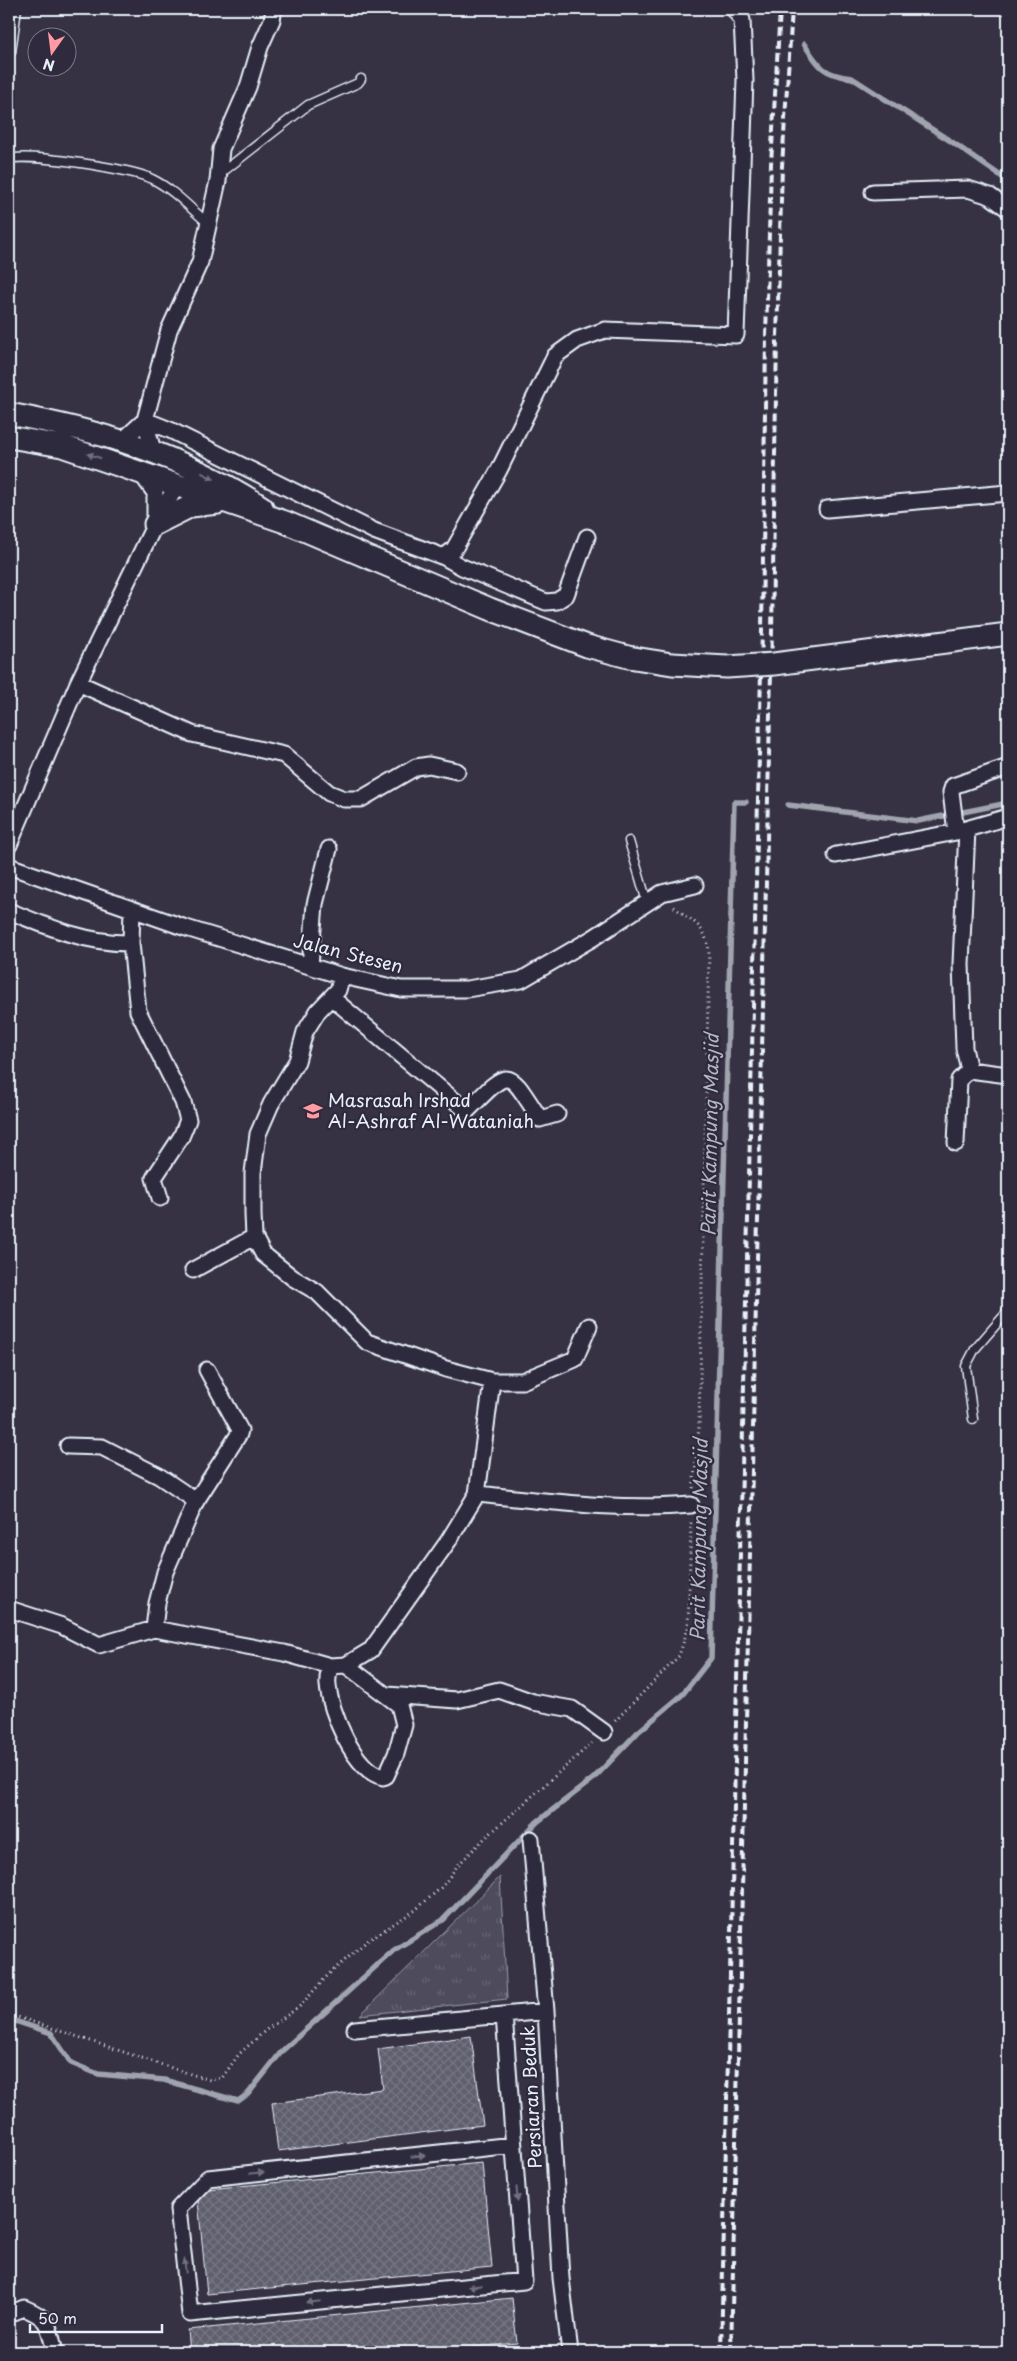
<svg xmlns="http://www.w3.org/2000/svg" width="1017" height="2361" font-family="'Playpen Sans',sans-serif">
	<defs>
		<pattern id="park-tufts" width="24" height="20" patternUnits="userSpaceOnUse" patternTransform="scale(1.25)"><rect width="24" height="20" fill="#4d4b5c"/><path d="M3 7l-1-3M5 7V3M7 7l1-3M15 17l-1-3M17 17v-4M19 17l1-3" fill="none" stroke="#676574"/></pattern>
		<pattern id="building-cross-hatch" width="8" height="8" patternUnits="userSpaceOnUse" patternTransform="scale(1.25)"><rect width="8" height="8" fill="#605e6e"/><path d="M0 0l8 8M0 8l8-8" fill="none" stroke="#777683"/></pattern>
	</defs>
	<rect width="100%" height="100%" fill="#363244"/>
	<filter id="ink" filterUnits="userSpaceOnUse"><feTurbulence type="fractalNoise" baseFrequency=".02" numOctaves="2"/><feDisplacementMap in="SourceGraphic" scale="10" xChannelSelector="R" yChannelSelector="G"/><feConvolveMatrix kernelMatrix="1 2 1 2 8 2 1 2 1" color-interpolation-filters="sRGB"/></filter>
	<g filter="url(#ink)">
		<path fill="url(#park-tufts)" stroke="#9a9eaa" d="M500,1877L507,1999L360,2015Z"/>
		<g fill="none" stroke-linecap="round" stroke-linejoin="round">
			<path stroke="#a0a4af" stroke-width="5.5" d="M804,44C819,67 824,75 852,78L952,142L1008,181
				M788,805L918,821L1008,803
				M9,2019L51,2033L71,2063L98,2074L164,2080L238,2101L248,2094L282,2051L394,1950L443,1920L537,1822L594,1778L638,1732L682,1695L711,1658L734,802H746"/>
		</g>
		<path fill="url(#building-cross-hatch)" stroke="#e8f1f8" d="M471,2036L483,2125L278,2151L272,2103L383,2089L378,2049Z
			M482,2163L492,2267L207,2294L197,2190Z
			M512,2298L517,2343L424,2352H190L188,2330Z"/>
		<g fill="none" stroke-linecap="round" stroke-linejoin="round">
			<g stroke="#e8f1f8" stroke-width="11">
				<path id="lane" d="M11,52L17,9
					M9,159C28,153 133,169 152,179C173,189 191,209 209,224
					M220,174L308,105L358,83L361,79
					M629,841L647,902
					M973,1419L966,1366L975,1349L1008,1311"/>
			</g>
			<g stroke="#e8f1f8" stroke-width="19">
				<path id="street" d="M873,192L968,189L990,196L1008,209
					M145,420L170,430L374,531L444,557L454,549L499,470L555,356L577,340L605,330L736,335L745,80L742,20L734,9
					M122,441L145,420
					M153,451L145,420L169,330L200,262L218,181L221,149L248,87L260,47L272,20L274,9
					M140,472L155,493V523
					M827,509L1008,493
					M444,557L462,567L546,602L557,601L566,595L587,537
					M78,683L192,734L284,755L329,793L344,799H361L416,767L429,765L457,771
					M967,829L961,964L964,1048L969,1070L1008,1075
					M956,832L951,792L953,786L1008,767
					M9,845L78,683L155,524L177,485
					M836,855L956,832L1008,817
					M9,866L183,927L342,976L401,989H467L521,980L593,938L662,893L695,885
					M132,909L131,943L138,1011L183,1102L188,1120L181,1137L154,1178L160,1198
					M9,911C48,927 88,944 131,943
					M310,966L315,904L329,849
					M342,976L338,990L318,1011L305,1032L297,1061L271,1104L258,1134L253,1173V1214L254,1237L263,1254L293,1278L317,1292L367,1342L446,1369L492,1381H522L575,1359L589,1326
					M332,998L467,1111C511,1066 507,1068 540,1119L557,1114
					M956,1143L959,1080L969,1070
					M193,1270L254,1237
					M68,1446L102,1447L159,1476L196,1501
					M477,1494C547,1501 620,1511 691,1505
					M9,1609L62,1626L99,1645L154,1629L284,1653L330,1666L346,1665L399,1705L404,1725L396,1754L386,1776L383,1777C354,1771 330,1711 328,1685C327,1679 329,1672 330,1666
					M154,1629L157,1603L165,1572L196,1501L239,1434L240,1430L207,1370
					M346,1665L371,1650L449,1540L477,1494L492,1381
					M387,1695L457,1700L499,1690L533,1702L572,1709L604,1732
					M531,1839L546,2011L561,2278L570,2352
					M504,2015L524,2281L190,2314L178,2209L208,2178L513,2145
					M355,2029L546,2011
					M9,2314L24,2308C51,2319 48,2326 55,2352"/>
			</g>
			<g stroke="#e8f1f8" stroke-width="25">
				<path id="secondary" d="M9,414C102,431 182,455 262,507
					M9,437L62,446L285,522L325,539
					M155,524L191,506L218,503"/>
			</g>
			<path stroke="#e8f1f8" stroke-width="3" stroke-dasharray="1 4" stroke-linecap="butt" d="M674,907C694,923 705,924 709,952L699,1427L693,1490
				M615,1721L679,1656L688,1628L691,1521
				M9,2014L178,2070L210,2080L222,2078L239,2054L266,2030L299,2007L329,1974L367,1941L414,1911L442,1887L458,1865L484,1839L592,1743"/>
			<use href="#lane" stroke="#2f2a3d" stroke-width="8"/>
			<use href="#street" stroke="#2f2a3d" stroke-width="15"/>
			<use href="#secondary" stroke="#2f2a3d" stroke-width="21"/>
			<path stroke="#e8f1f8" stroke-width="4" stroke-dasharray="8 4" stroke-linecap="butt" d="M721,2352L762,630L766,336L771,164L780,9
				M731,2352L772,630L777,337L782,166L792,9"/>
			<g stroke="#e8f1f8" stroke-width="25" stroke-linecap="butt">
				<path id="secondary-bridge" d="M325,539L490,609L587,646L628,657L672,664L727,667L774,664L1008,634"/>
			</g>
			<use href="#secondary-bridge" stroke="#2f2a3d" stroke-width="21"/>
		</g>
		<defs><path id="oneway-solid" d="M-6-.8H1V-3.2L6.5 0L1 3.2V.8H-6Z" transform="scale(1.25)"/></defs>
		<g fill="#70707e">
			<use href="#oneway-solid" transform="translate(94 456) rotate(-162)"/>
			<use href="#oneway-solid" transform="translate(208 476) rotate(26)"/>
			<use href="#oneway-solid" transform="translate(418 2156) rotate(-6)"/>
			<use href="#oneway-solid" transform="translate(257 2173) rotate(-6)"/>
			<use href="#oneway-solid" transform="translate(517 2194) rotate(86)"/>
			<use href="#oneway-solid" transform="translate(185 2266) rotate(-96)"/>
			<use href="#oneway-solid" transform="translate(475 2286) rotate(174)"/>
			<use href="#oneway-solid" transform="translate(313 2302) rotate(174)"/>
		</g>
	</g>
	<defs>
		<g id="school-bare" transform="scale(1.5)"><path d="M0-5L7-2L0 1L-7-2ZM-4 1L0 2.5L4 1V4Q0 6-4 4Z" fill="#ff9aa2" stroke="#2f2a3d" stroke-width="2.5" paint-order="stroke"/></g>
	</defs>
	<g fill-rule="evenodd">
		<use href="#school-bare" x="313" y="1111"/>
	</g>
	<g text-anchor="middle" stroke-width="4.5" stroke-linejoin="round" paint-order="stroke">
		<g font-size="18" fill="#e8f1f8" stroke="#2f2a3d">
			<text transform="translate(348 954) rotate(14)" y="6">Jalan Stesen</text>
			<text transform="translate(532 2097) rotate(-93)" y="6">Persiaran Beduk</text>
		</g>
		<g font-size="18" fill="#e8f1f8" stroke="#2f2a3d" text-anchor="start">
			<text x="328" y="1107">Masrasah Irshad<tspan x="328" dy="21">Al-Ashraf Al-Wataniah</tspan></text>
		</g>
		<g font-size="19" font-style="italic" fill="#b2b7c2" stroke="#2f2a3d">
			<text transform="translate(710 1135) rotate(-89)" y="7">Parit Kampung Masjid</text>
			<text transform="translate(699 1540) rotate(-89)" y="7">Parit Kampung Masjid</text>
		</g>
	</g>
	<rect width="1017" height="2361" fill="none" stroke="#2f2a3d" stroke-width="30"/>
	<rect x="15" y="15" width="987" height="2331" fill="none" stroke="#e8f1f8" stroke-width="2" filter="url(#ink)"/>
	<g transform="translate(52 52) rotate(194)"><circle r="24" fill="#2f2a3d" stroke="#797a88"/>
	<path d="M0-4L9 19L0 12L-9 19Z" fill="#ff9aa2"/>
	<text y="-8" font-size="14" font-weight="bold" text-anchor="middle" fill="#e8f1f8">N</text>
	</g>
	<path d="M30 2324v8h132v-8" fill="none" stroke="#e8f1f8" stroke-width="2.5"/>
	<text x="38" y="2324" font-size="15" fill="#e8f1f8" stroke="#2f2a3d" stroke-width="4" paint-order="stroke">50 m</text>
</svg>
